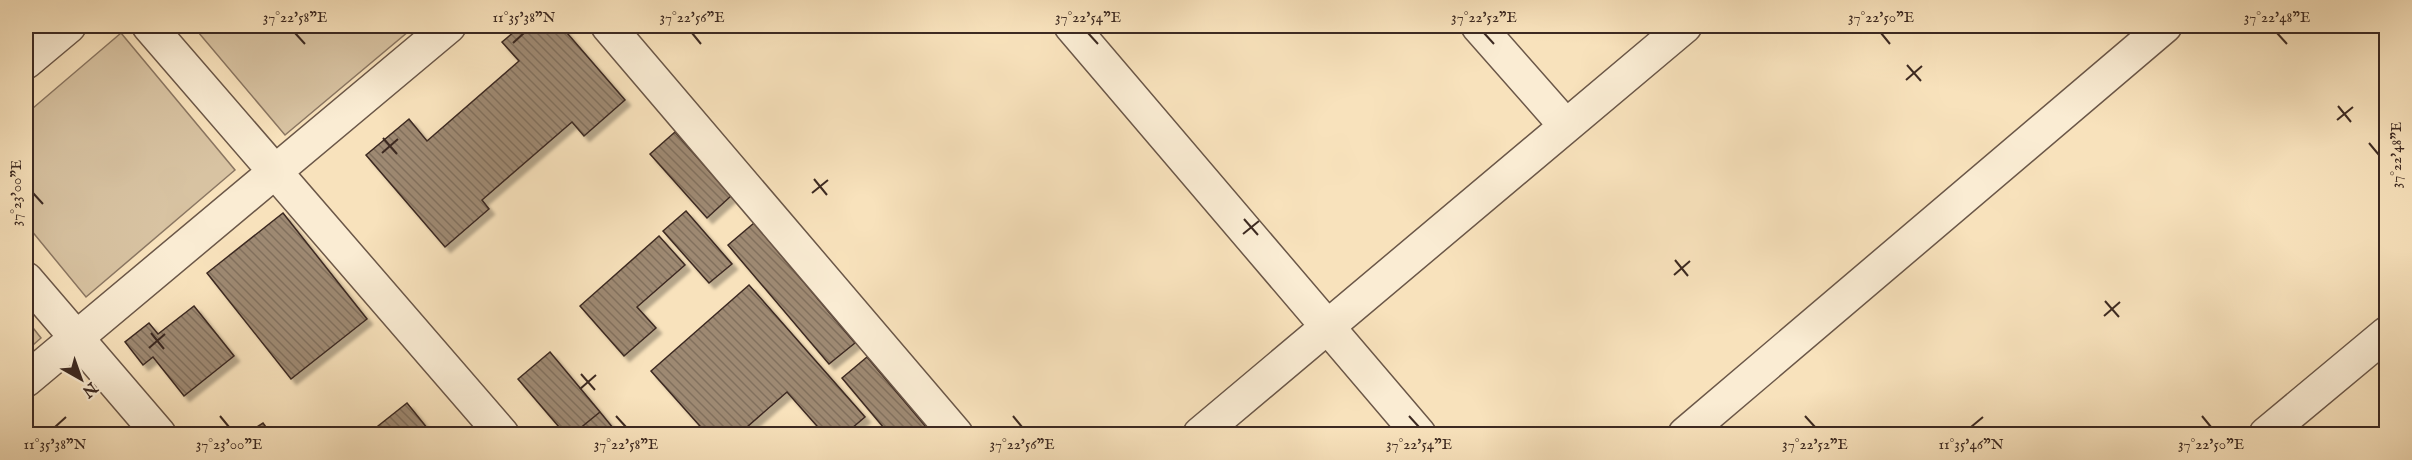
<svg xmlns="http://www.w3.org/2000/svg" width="2412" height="460" font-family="'IM FELL English',serif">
	<defs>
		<pattern id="building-back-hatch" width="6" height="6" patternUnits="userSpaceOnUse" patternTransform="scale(1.5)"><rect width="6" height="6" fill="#9e8972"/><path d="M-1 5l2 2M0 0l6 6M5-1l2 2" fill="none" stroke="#82705d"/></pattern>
		<filter id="shadow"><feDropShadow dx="5.5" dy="5.5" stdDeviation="1.5" flood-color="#0004"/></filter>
	</defs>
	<rect width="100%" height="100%" fill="#f8e2bc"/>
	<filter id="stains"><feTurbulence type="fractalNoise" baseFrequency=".00333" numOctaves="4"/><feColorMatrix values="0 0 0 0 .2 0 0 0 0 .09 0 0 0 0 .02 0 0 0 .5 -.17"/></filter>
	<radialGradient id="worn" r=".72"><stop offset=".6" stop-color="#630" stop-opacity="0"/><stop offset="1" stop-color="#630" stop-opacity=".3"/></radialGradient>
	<path fill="#d8c3a2" stroke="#8a7662" stroke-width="1.5" d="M193,26H415L285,135Z
		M121,33L235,170L86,297L26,224V114Z
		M26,319L41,338L26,351Z"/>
	<path fill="url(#building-back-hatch)" stroke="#3c2921" stroke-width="1.5" filter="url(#shadow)" d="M521,26H561L625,100L584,136L572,122L482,200L489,209L445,247L366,155L409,119L427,141L519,61L502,42Z
		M675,132L731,196L707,218L650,154Z
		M686,211L732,264L709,283L663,231Z
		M283,213L367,319L291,379L207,273Z
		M754,223L855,343L829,364L728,245Z
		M659,236L685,265L637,307L656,328L624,356L580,306Z
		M749,285L865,417L845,434H824L787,392L739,434H707L651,371Z
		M194,306L234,356L184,396L153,357L143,365L125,342L149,323L158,334Z
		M550,352L600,412L573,434H565L518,379Z
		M867,357L932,434H889L842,378Z
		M407,403L432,434H368Z
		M600,412L618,434H573Z
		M263,423L271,434H246Z"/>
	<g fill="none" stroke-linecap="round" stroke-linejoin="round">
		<g stroke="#6b5748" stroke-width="36">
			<path id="minor" d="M149,26L502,434
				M608,26L956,434
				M1071,26L1419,434
				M1478,26L1566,126
				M26,62L69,26
				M26,279L159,434
				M26,380L449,26
				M1200,434L1685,26
				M1685,434L2165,26
				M2266,434L2386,334"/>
		</g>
		<use href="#minor" stroke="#faecd3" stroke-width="33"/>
	</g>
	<path fill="none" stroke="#3c2921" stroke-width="2" d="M295,33L305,44M692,33L701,44M1088,33L1098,44M1484,33L1494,44M1881,33L1890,44M2277,33L2287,44M513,43L524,33M1907,65L1921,81M1906,80L1922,66M2338,106L2351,122M2337,120L2353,107M383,138L397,154M2369,143L2379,155M382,153L398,139M814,179L827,195M33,193L43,204M812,193L828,180M1244,219L1258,235M1243,234L1259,221M1675,260L1688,276M1674,275L1690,261M2105,301L2119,317M2104,316L2120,302M151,333L164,349M149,348L165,334M581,374L595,390M580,389L596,375M220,416L229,427M616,416L626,427M1013,416L1022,427M1409,416L1419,427M1805,416L1815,427M2202,416L2211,427M55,427L66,417M1971,427L1983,417"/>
	<rect width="2412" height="460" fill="none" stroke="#f8e2bc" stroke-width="66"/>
	<g transform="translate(81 379) rotate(140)" stroke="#faecd3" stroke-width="4.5" paint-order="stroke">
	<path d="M0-4.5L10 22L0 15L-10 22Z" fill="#3c2921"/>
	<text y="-9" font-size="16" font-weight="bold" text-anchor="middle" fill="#3c2921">N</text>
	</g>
	<rect x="33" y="33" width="2346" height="394" fill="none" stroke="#3c2921" stroke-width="2"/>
	<g font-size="15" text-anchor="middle" fill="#3c2921">
		<text x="295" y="22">37°22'58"E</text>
		<text x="524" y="22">11°35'38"N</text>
		<text x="692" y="22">37°22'56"E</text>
		<text x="1088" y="22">37°22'54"E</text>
		<text x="1484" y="22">37°22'52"E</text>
		<text x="1881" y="22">37°22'50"E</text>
		<text x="2277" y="22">37°22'48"E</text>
		<text transform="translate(2396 155) rotate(-90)" y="5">37°22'48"E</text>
		<text transform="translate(16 193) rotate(-90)" y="5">37°23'00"E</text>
		<text x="55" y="449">11°35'38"N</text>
		<text x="229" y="449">37°23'00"E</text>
		<text x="626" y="449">37°22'58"E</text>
		<text x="1022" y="449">37°22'56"E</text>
		<text x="1419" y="449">37°22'54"E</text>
		<text x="1815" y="449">37°22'52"E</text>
		<text x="1971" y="449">11°35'46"N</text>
		<text x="2211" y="449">37°22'50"E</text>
	</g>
	<rect width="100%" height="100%" filter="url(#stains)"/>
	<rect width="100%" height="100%" fill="url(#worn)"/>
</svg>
